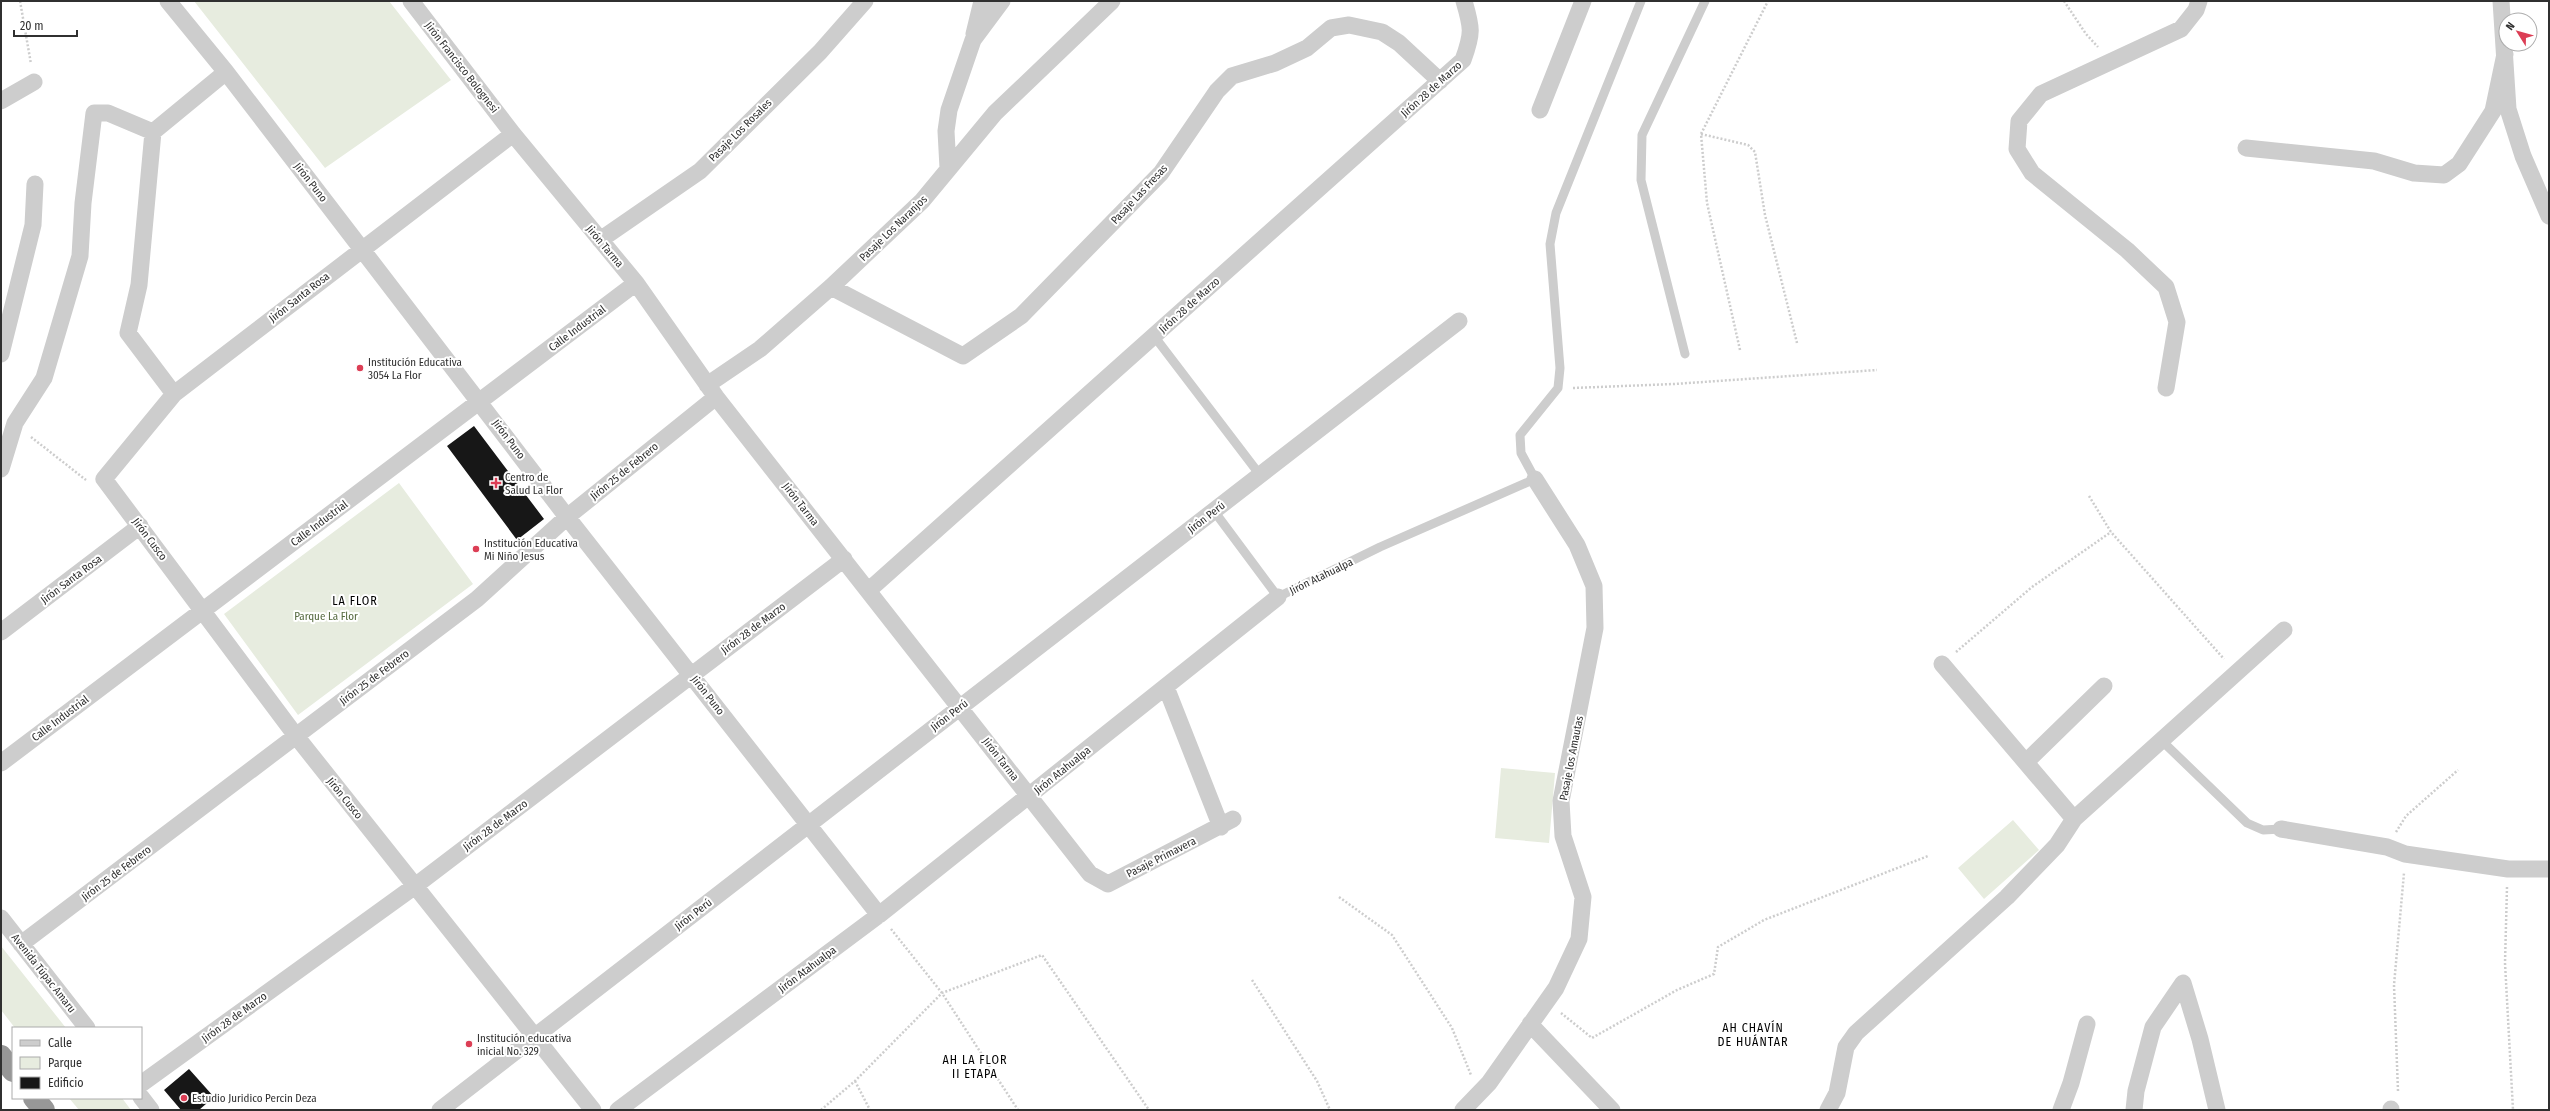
<svg xmlns="http://www.w3.org/2000/svg" width="2550" height="1111" font-family="'Fira Sans Condensed',sans-serif">
	<rect width="100%" height="100%" fill="#fff"/>
	<path fill="#e7ecdf" d="M194,1H389L451,80L325,168Z
		M399,483L473,584L298,715L224,614Z
		M1501,768L1555,773L1549,843L1495,838Z
		M2013,820L2039,850L1984,899L1958,868Z
		M1,946L66,1028H15L1,1010Z
		M69,1098H122L131,1110H79Z"/>
	<path fill="#171717" d="M474,426L544,519L517,540L447,446Z
		M189,1069L214,1097L199,1110H181L164,1090Z"/>
	<g fill="none" stroke-linecap="round" stroke-linejoin="round">
		<path stroke="#cdcdcd" stroke-width="2.5" stroke-dasharray="2 2" stroke-linecap="butt" d="M20,1L31,64
			M2064,1L2086,34L2098,47
			M1701,134L1748,145L1755,152L1765,215L1797,343
			M1740,350L1707,203L1701,134L1768,1
			M1573,388L1674,384L1877,370
			M31,437L86,480
			M2089,496L2111,532L2224,659
			M1956,652L2032,587L2111,532
			M2396,832L2406,816L2458,770
			M2507,887L2505,963L2513,1110
			M1339,897L1392,935L1452,1028L1471,1075
			M891,929L942,993L1018,1110
			M1252,980L1317,1081L1330,1110
			M1561,1013L1592,1038L1677,990L1714,974L1718,947L1764,920L1928,856
			M855,1081L870,1110
			M2398,1091L2394,985L2404,873
			M821,1110L855,1081L942,993L1042,955L1149,1110"/>
		<path stroke="#cdcdcd" stroke-width="9" d="M1154,336L1260,475
			M1685,354L1641,180L1642,135L1705,1
			M1214,511L1278,597L1380,547L1535,479L1521,453L1520,435L1558,388L1560,368L1550,244L1556,213L1641,1
			M2161,740L2247,823L2263,830L2281,829"/>
		<path stroke="#cdcdcd" stroke-width="17" d="M168,1L226,72L567,517L879,915
			M411,1L513,134L636,283L716,397L1090,874L1108,884L1233,819
			M2501,1L2508,109L2523,156L2549,216
			M974,34L982,1
			M1,101L34,82
			M1540,110L1583,1
			M513,134L174,394L104,479L296,736L593,1110
			M2246,148L2374,161L2414,173L2444,175L2459,164L2493,111L2505,54
			M948,168L946,131L949,110L973,40L1002,1
			M600,240L700,171L820,52L865,1
			M831,287L963,356L1021,316L1161,173L1217,91L1232,76L1275,63L1307,48L1331,28L1349,25L1382,32L1399,43L1440,81
			M1,354L33,225L35,184
			M707,385L760,349L831,287L922,201L995,113L1112,1
			M2166,388L2177,322L2166,287L2127,250L2032,173L2017,149L2019,121L2041,94L2181,29L2196,10L2199,1
			M174,394L128,333L139,285L153,132L226,72
			M1,469L15,423L44,378L80,256L83,203L94,113H108L153,132
			M869,590L1463,60C1473,33 1472,28 1464,1
			M1,632L140,526
			M1942,664L2074,819
			M1166,687L1221,827
			M2026,762L2104,686
			M1,763L636,283
			M2281,829L2387,847L2405,854L2508,869H2549
			M1,918L87,1028
			M21,944L477,599L567,517L716,397
			M1530,1024L1612,1110
			M141,1084L415,886L844,559
			M141,1097L151,1110
			M2391,1109V1110
			M440,1110L1459,321
			M618,1110L879,915L1278,597
			M1463,1110L1489,1083L1556,988L1579,939L1583,897L1563,836L1561,801L1595,628L1594,586L1577,545L1535,479
			M1828,1110L1837,1093L1846,1047L1856,1033L2007,897L2057,845L2074,819L2284,630
			M2061,1110L2071,1083L2087,1024
			M2134,1110L2136,1091L2153,1027L2183,983L2200,1039L2217,1110"/>
		<path stroke="#979797" stroke-width="22" d="M1,1056L13,1071
			M34,1098L44,1110"/>
	</g>
	<g fill="#dc3e55" stroke="#fff" stroke-width="1.5">
		<circle cx="360" cy="368" r="4"/>
		<path d="M494 477h4v4h4v4h-4v4h-4v-4h-4v-4h4z"/>
		<circle cx="476" cy="549" r="4"/>
		<circle cx="469" cy="1044" r="4"/>
		<circle cx="184" cy="1098" r="4"/>
	</g>
	<g text-anchor="middle" stroke-width="4" stroke-linejoin="round" paint-order="stroke">
		<g font-size="11" fill="#303030" stroke="#fff">
			<text transform="translate(462 67) rotate(52)" y="4">Jirón Francisco Bolognesi</text>
			<text transform="translate(1431 89) rotate(-42)" y="4">Jirón 28 de Marzo</text>
			<text transform="translate(740 130) rotate(-45)" y="4">Pasaje Los Rosales</text>
			<text transform="translate(311 182) rotate(52)" y="4">Jirón Puno</text>
			<text transform="translate(1139 194) rotate(-47)" y="4">Pasaje Las Fresas</text>
			<text transform="translate(893 228) rotate(-44)" y="4">Pasaje Los Naranjos</text>
			<text transform="translate(605 246) rotate(50)" y="4">Jirón Tarma</text>
			<text transform="translate(299 297) rotate(-38)" y="4">Jirón Santa Rosa</text>
			<text transform="translate(1189 305) rotate(-42)" y="4">Jirón 28 de Marzo</text>
			<text transform="translate(577 328) rotate(-37)" y="4">Calle Industrial</text>
			<text transform="translate(509 439) rotate(53)" y="4">Jirón Puno</text>
			<text transform="translate(624 471) rotate(-39)" y="4">Jirón 25 de Febrero</text>
			<text transform="translate(801 504) rotate(52)" y="4">Jirón Tarma</text>
			<text transform="translate(1206 517) rotate(-38)" y="4">Jirón Perú</text>
			<text transform="translate(319 523) rotate(-37)" y="4">Calle Industrial</text>
			<text transform="translate(150 539) rotate(53)" y="4">Jirón Cusco</text>
			<text transform="translate(1321 576) rotate(-26)" y="4">Jirón Atahualpa</text>
			<text transform="translate(71 579) rotate(-37)" y="4">Jirón Santa Rosa</text>
			<text transform="translate(753 628) rotate(-37)" y="4">Jirón 28 de Marzo</text>
			<text transform="translate(374 677) rotate(-37)" y="4">Jirón 25 de Febrero</text>
			<text transform="translate(708 695) rotate(52)" y="4">Jirón Puno</text>
			<text transform="translate(949 715) rotate(-38)" y="4">Jirón Perú</text>
			<text transform="translate(60 718) rotate(-37)" y="4">Calle Industrial</text>
			<text transform="translate(1571 758) rotate(-79)" y="4">Pasaje los Amautas</text>
			<text transform="translate(1001 759) rotate(52)" y="4">Jirón Tarma</text>
			<text transform="translate(1062 770) rotate(-39)" y="4">Jirón Atahualpa</text>
			<text transform="translate(345 798) rotate(51)" y="4">Jirón Cusco</text>
			<text transform="translate(495 825) rotate(-37)" y="4">Jirón 28 de Marzo</text>
			<text transform="translate(1161 857) rotate(-27)" y="4">Pasaje Primavera</text>
			<text transform="translate(116 873) rotate(-37)" y="4">Jirón 25 de Febrero</text>
			<text transform="translate(693 914) rotate(-38)" y="4">Jirón Perú</text>
			<text transform="translate(807 969) rotate(-37)" y="4">Jirón Atahualpa</text>
			<text transform="translate(44 973) rotate(52)" y="4">Avenida Túpac Amaru</text>
			<text transform="translate(234 1017) rotate(-36)" y="4">Jirón 28 de Marzo</text>
		</g>
		<g font-size="11" fill="#303030" stroke="#fff" text-anchor="start">
			<text x="368" y="366">Institución Educativa<tspan x="368" dy="13">3054 La Flor</tspan></text>
			<text x="505" y="481">Centro de<tspan x="505" dy="13">Salud La Flor</tspan></text>
			<text x="484" y="547">Institución Educativa<tspan x="484" dy="13">Mi Niño Jesus</tspan></text>
			<text x="477" y="1042">Institución educativa<tspan x="477" dy="13">inicial No. 329</tspan></text>
			<text x="192" y="1102">Estudio Juridico Percin Deza</text>
		</g>
		<g font-size="11" fill="#566a40" stroke="#fff">
			<text x="326" y="620">Parque La Flor</text>
		</g>
		<g font-size="12" letter-spacing="1" fill="#000" stroke="#fff">
			<text x="355" y="605">LA FLOR</text>
			<text x="1753" y="1032">AH CHAVÍN<tspan x="1753" dy="14">DE HUÁNTAR</tspan></text>
			<text x="975" y="1064">AH LA FLOR<tspan x="975" dy="14">II ETAPA</tspan></text>
		</g>
	</g>
	<rect width="2550" height="1111" fill="none" stroke="#303030" stroke-width="4"/>
	<rect x="12" y="1027" width="130" height="72" fill="#ffffff" stroke="#acacac"/>
	<rect x="20" y="1040" width="20" height="6" fill="#cdcdcd" stroke="#acacac"/>
	<text x="48" y="1047" font-size="12" fill="#303030">Calle</text>
	<rect x="20" y="1057" width="20" height="12" fill="#e7ecdf" stroke="#acacac"/>
	<text x="48" y="1067" font-size="12" fill="#303030">Parque</text>
	<rect x="20" y="1077" width="20" height="12" fill="#171717" stroke="#acacac"/>
	<text x="48" y="1087" font-size="12" fill="#303030">Edificio</text>
	<g transform="translate(2518 32) rotate(307)"><circle r="19" fill="#ffffff" stroke="#acacac"/>
	<path d="M0-3L7 15L0 10L-7 15Z" fill="#dc3e55"/>
	<text y="-6" font-size="11" font-weight="bold" text-anchor="middle" fill="#303030">N</text>
	</g>
	<path d="M14 30v6h63v-6" fill="none" stroke="#303030" stroke-width="2"/>
	<text x="20" y="30" font-size="12" fill="#303030" stroke="#ffffff" stroke-width="3" paint-order="stroke">20 m</text>
</svg>
